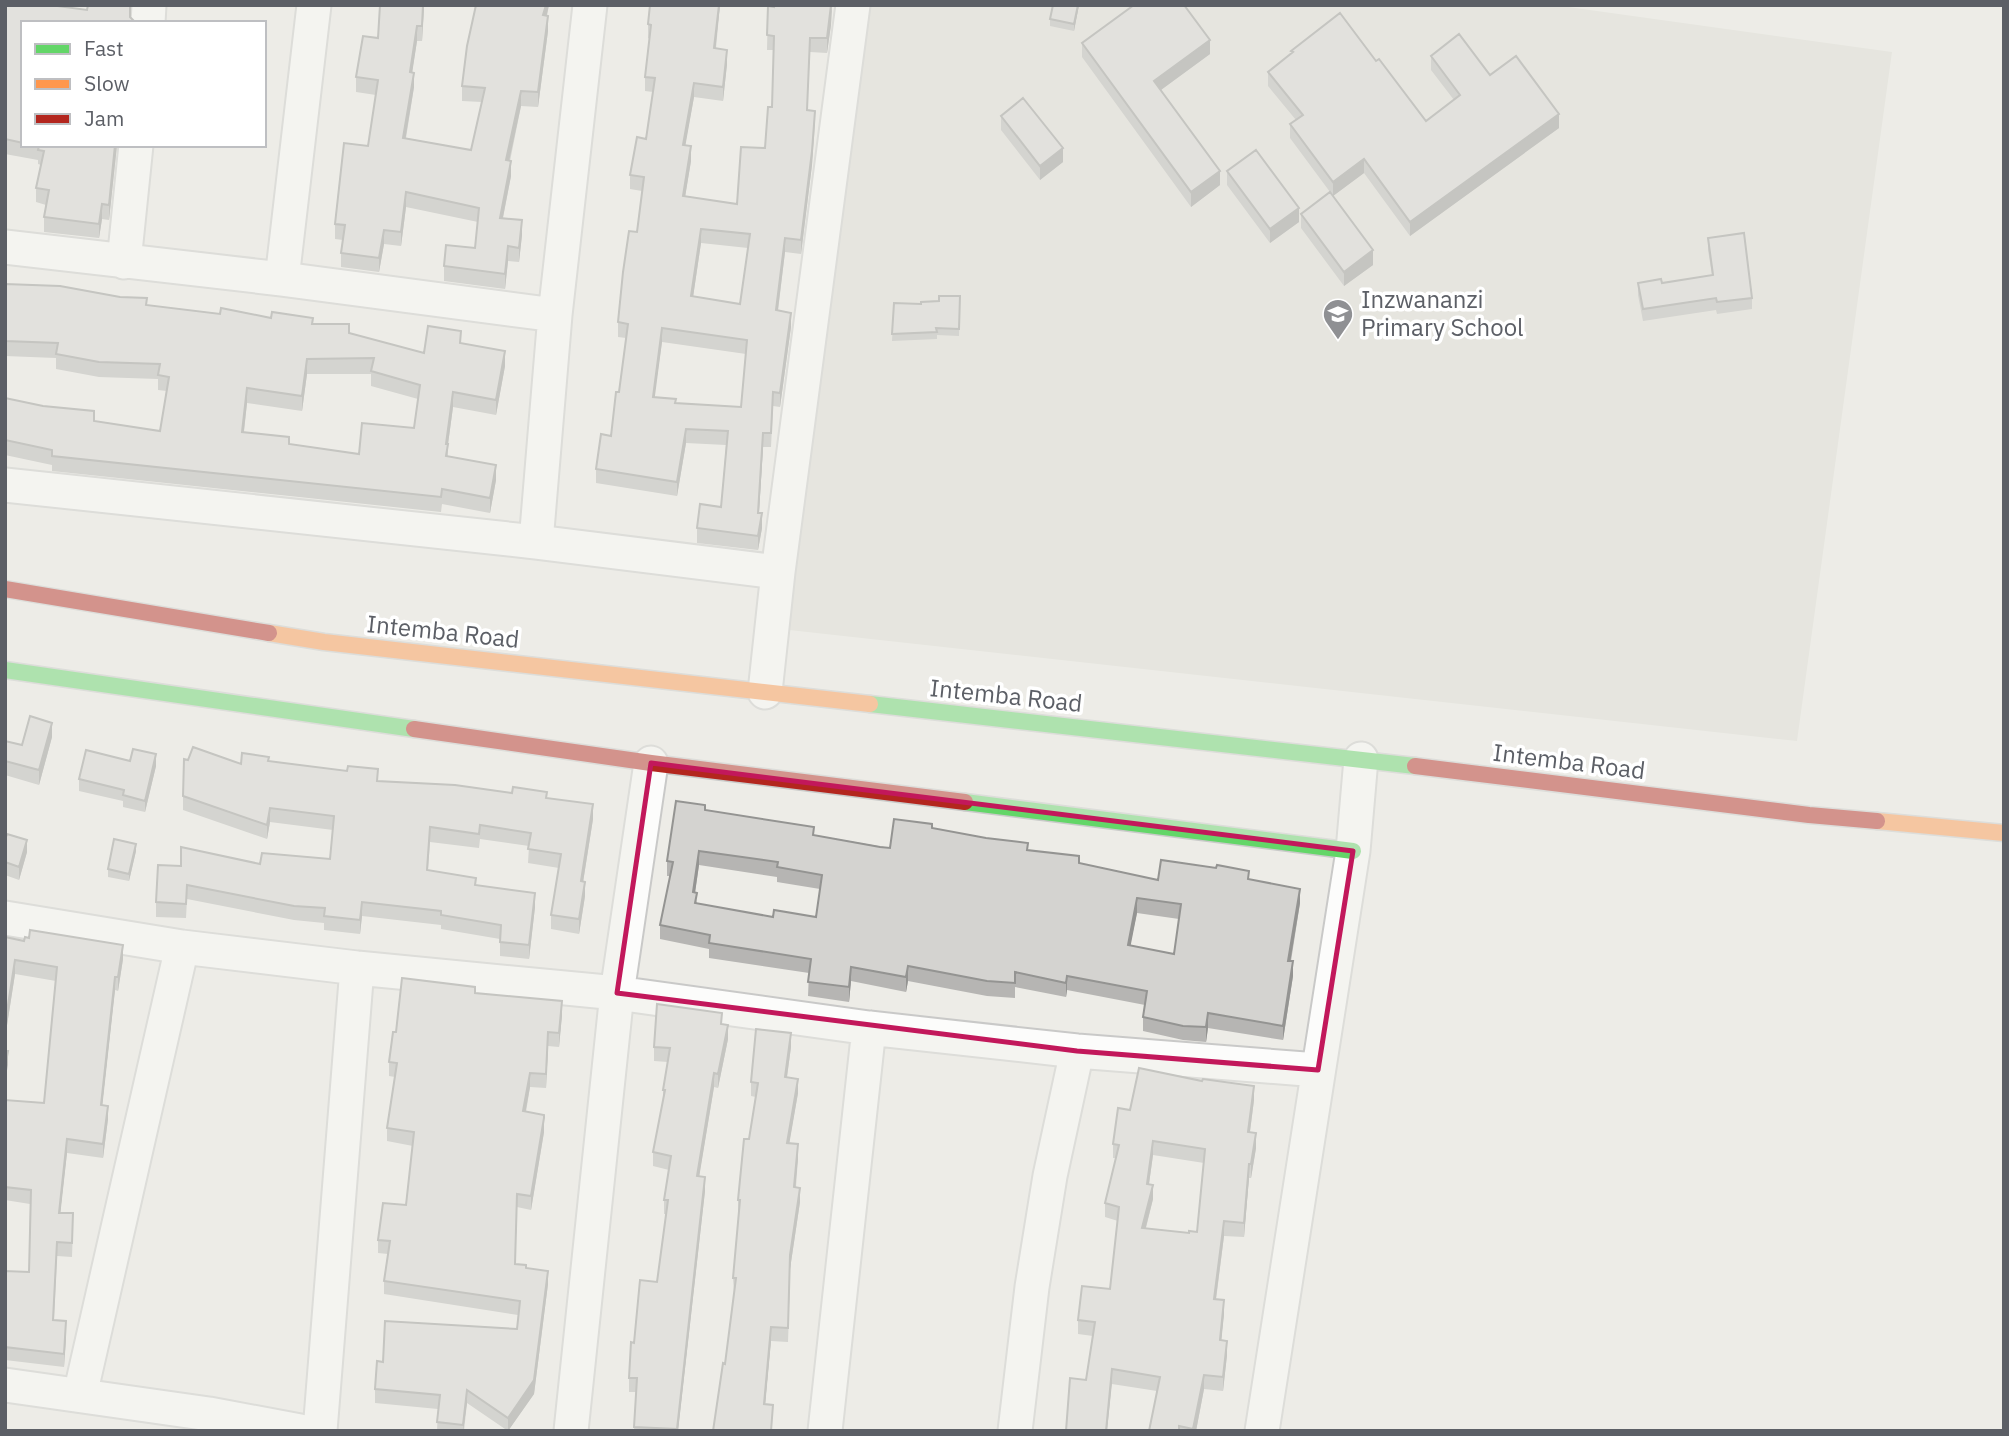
<svg xmlns="http://www.w3.org/2000/svg" width="2009" height="1436" font-family="'IBM Plex Sans',sans-serif">
	<rect width="100%" height="100%" fill="#edece7"/>
	<path fill="#dedcd5" d="M864,5H1554L1892,52L1797,741L789,630Z"/>
	<g fill="none" stroke-linecap="round" stroke-linejoin="round">
		<g stroke="#c9c9c8" stroke-width="37">
			<path id="street" d="M148,23L149,5
				M5,247L282,279L555,315
				M124,262L136,145
				M282,279L314,5
				M5,485L536,542L778,572
				M536,542L555,315L590,5
				M765,692L778,572L853,5
				M5,918L182,947L357,968L617,993L869,1028L1077,1051L1318,1070
				M5,1385L209,1414L300,1431
				M80,1395L182,947
				M320,1431L357,968
				M571,1431L617,993L651,763
				M825,1431L869,1028
				M1015,1431L1032,1287L1050,1176L1077,1051
				M1262,1431L1353,851L1361,759"/>
		</g>
		<g stroke="#c9cac9" stroke-width="19">
			<path id="fast" d="M5,670L414,729
				M870,704L1415,766
				M965,802L1353,851"/>
		</g>
		<g stroke="#c9cac9" stroke-width="19">
			<path id="slow" d="M269,633L324,642L870,704
				M1877,821L2004,833"/>
		</g>
		<g stroke="#c9cac9" stroke-width="19">
			<path id="jam" d="M5,589L269,633
				M414,729L651,763L965,802
				M1415,766L1809,815L1877,821"/>
		</g>
		<use href="#street" stroke="#fcfcfb" stroke-width="33"/>
		<use href="#fast" stroke="#63d668" stroke-width="16"/>
		<use href="#slow" stroke="#ff974d" stroke-width="16"/>
		<use href="#jam" stroke="#b3261e" stroke-width="16"/>
	</g>
	<path fill="#b6b5b3" fill-rule="evenodd" d="M5,5L87,10L130,5L23,23V145H117L109,220L102,219L99,238L44,232V217L46,205L36,202V188L41,165L38,164V160L5,154Z
		M424,5L422,41H417L412,72L414,87L406,138L471,150L482,102L462,101V86L476,5H549L547,16L548,31L538,107L521,106L510,161L511,176L503,218L522,235L519,262L508,261L505,289L444,281V266L475,248L478,222L406,207L401,246L384,244L379,272L341,267V253L343,240L335,239V224L368,146L376,95L356,92V77L378,38Z
		M720,5L716,48L727,64L723,101L694,97L685,145L691,161L685,196L737,204L765,148L772,107L774,50H767L768,6L832,5L831,25L827,53L810,52L807,110L815,125L812,165L801,254L785,252L778,311L791,327L780,407L773,406L771,447H763L759,513L762,528L758,550L697,543V528L721,507L726,445L686,443L677,496L596,483V469L611,436L619,392L626,338L618,337V322L637,232L642,191L630,189V175L646,139L653,92L645,91V77L650,39L648,38V24ZM701,243L748,248L740,304L693,297ZM662,342L746,354L741,407L676,403L654,397Z
		M1079,5L1074,31L1050,26V19Z
		M1082,43L1210,54L1161,90L1220,185L1191,207L1082,57Z
		M1291,51L1376,61L1426,121L1454,100L1431,70V56L1490,75L1559,128L1410,236L1364,173L1333,196L1290,138V124L1296,120L1268,86V72L1291,53Z
		M1001,116L1063,162L1040,180L1001,130Z
		M1227,171L1299,222L1270,243L1227,185Z
		M1301,214L1373,265L1344,286L1301,228Z
		M1708,238L1752,298V309L1717,314L1716,310L1643,321L1638,295V283H1662L1712,275L1708,250Z
		M5,284L147,305L220,314L271,318L313,324L424,353L461,343L505,366L496,415L453,407L448,444V456L496,480L490,513L442,504L441,512L52,471V465L5,455V398L94,421L160,431L167,391L158,390V379L99,377L56,369V358L5,356ZM307,374H371V386L418,399L414,428L359,454L289,444L244,432L247,403L302,411Z
		M960,296L959,336L937,335V339L892,341L894,303L921,304Z
		M52,737L39,785L5,775V741L22,745Z
		M188,760L241,764L269,761L378,781L547,798L593,819L583,882L585,896L579,934L551,929V915L559,868L528,863L529,846L480,839L479,848L430,842L428,870L476,886L535,907L529,959L500,956V939L441,929V925L362,916L360,934L324,930V923L294,920L187,899L186,918L156,917V902L181,866L260,864L330,859L333,830L270,822L267,839L183,810V796Z
		M130,761L156,766L145,812L123,807V801L79,791V779Z
		M705,810L814,835L890,848L932,828L1079,863L1158,880L1249,879L1300,903L1291,961L1293,976L1283,1040L1208,1028L1206,1042L1183,1040L1143,1031V1017L1145,1005L1067,990L1066,997L1015,987V998L987,996L908,981L906,992L851,981L849,1002L808,996L809,973L709,958V949L660,939V925L670,876H667V861ZM699,865L777,877V882L820,889L816,917H773L697,904L695,892ZM1137,913L1179,919L1174,954L1130,945Z
		M5,840L27,852L19,880L5,875Z
		M136,851L129,881L108,877V869Z
		M5,937L123,959L118,991L115,990L102,1105L108,1119L103,1158L67,1153L60,1213L73,1227L72,1257L57,1256L54,1320L66,1335L64,1367L5,1360V1271L29,1272L30,1204L5,1200V1100L44,1103L56,981L15,974L5,1038Z
		M475,993L562,1015L559,1047L548,1046L546,1088L530,1087L526,1112L544,1132L531,1210L517,1207L515,1264L526,1268L548,1284L534,1394L508,1431L467,1403L464,1431H437L438,1409L375,1403V1389L383,1362L517,1329L518,1315L384,1294V1281L388,1254L378,1253V1240L406,1205L413,1146L387,1141V1128L395,1077L389,1076V1062L396,1032Z
		M722,1024L728,1039L718,1088L714,1087L699,1176L705,1191L678,1431H634L636,1392H629V1378L634,1343L657,1282L666,1214H664V1200L669,1170L653,1166V1152L663,1101V1090L668,1062L654,1061V1047Z
		M791,1047L787,1077L798,1093L789,1143L798,1158L796,1187L800,1202L790,1269L788,1342L771,1341L765,1404L773,1419L725,1364L734,1292L733,1278L739,1214H738V1200L756,1097L751,1096V1082Z
		M1254,1100L1250,1132L1256,1148L1251,1178H1249L1244,1237L1224,1236L1216,1300L1224,1314L1221,1340L1227,1355L1223,1391L1204,1389L1196,1431H1149L1157,1391L1086,1380L1093,1336L1078,1334V1320L1110,1289L1118,1221L1105,1217V1203L1116,1158H1113V1144L1130,1110ZM1153,1155L1204,1163L1197,1232L1189,1233L1146,1228L1153,1199L1149,1184Z"/>
	<path fill="#949492" d="M423,5H424L422,41V26Z
		M546,5H549L543,30V15Z
		M719,5H720L714,62V48Z
		M832,5L831,25L827,53V38Z
		M1078,5H1079L1074,31V24Z
		M548,16V31L538,107V92Z
		M417,26V41L410,87V72Z
		M1210,40V54L1154,95V81Z
		M727,50V64L723,101V87Z
		M414,73V87L403,153V138Z
		M694,83V97L683,159V145Z
		M521,91V106L506,175V160Z
		M815,111L812,165L801,254V240Z
		M1559,114V128L1410,236V222Z
		M115,145H117L109,220V205Z
		M691,146V161L683,210V196Z
		M1063,148V162L1040,180V166Z
		M1364,159V173L1333,196V182Z
		M511,161V176L500,232V218Z
		M1220,171V185L1191,207V192Z
		M406,192V207L401,246V232Z
		M102,204V219L99,238V224Z
		M1299,208V222L1270,243V229Z
		M522,220V235L519,262V248Z
		M701,229V243L691,311V296Z
		M384,230V244L379,272V258Z
		M785,238V252L776,325V310Z
		M508,246V261L505,289V274Z
		M1373,250V265L1344,286V272Z
		M791,313V327L780,407V393Z
		M662,328V342L653,411V397Z
		M505,351V366L496,415V400Z
		M307,359V374L302,411V396Z
		M247,388V403L242,447V432Z
		M453,392V407L446,459V444Z
		M686,429V443L677,496V482Z
		M763,433V447L758,527V513Z
		M496,465V480L490,513V498Z
		M762,513V528L758,550V536Z
		M52,723V737L39,785V770Z
		M156,754V766L145,812V801Z
		M593,804V819L581,895V881Z
		M270,808V822L267,839V825Z
		M27,840V852L19,880V867Z
		M136,844V851L129,881V874Z
		M699,851V865L693,907V892Z
		M585,882V896L579,934V919Z
		M1300,889V903L1288,975V961Z
		M535,893V907L529,959V945Z
		M1137,898V913L1128,959V945Z
		M362,902V916L360,934V920Z
		M123,945V959L118,991V977Z
		M15,960V974L5,1038V1024Z
		M1293,961V976L1283,1040V1026Z
		M908,966V981L906,992V977Z
		M851,967V981L849,1002V987Z
		M1067,976V990L1066,997V983Z
		M115,977V990L101,1118V1105Z
		M562,1001V1015L559,1047V1033Z
		M1208,1013V1028L1206,1042V1027Z
		M728,1025V1039L718,1088V1074Z
		M548,1032V1046L546,1088V1074Z
		M791,1033V1047L785,1091V1077Z
		M8,1051V1065L5,1082V1068Z
		M530,1073V1087L523,1125V1111Z
		M714,1073V1087L697,1190V1176Z
		M798,1079V1093L787,1157V1143Z
		M1254,1086V1100L1248,1146V1132Z
		M108,1106V1119L103,1158V1144Z
		M544,1118V1132L531,1210V1196Z
		M1256,1133V1148L1251,1178V1164Z
		M67,1139V1153L59,1226V1213Z
		M1153,1141V1155L1147,1198V1184Z
		M798,1144V1158L794,1201V1187Z
		M1249,1164V1178L1244,1237V1223Z
		M705,1177V1191L678,1431H677Z
		M1153,1185V1199L1142,1242V1228Z
		M800,1188V1202L790,1269L788,1342L790,1255Z
		M1224,1221V1236L1214,1313V1299Z
		M548,1271V1284L534,1394L508,1431V1418Z
		M1224,1300V1314L1220,1354V1340Z
		M66,1321V1335L64,1367V1354Z
		M771,1327V1341L764,1418V1404Z
		M1227,1341V1355L1223,1391V1377Z
		M1112,1369V1383L1107,1431H1106Z
		M1204,1375V1389L1196,1431H1193Z
		M467,1390V1403L463,1431V1425Z"/>
	<path fill="#d4d3d0" stroke="#949492" stroke-width="2" fill-rule="evenodd" d="M5,5H50L87,10L88,5H130V17L136,23H23V143L5,139Z
		M380,5H423L422,26H417L410,72L414,73L403,138L471,150L485,88L462,86L467,46L476,5H546L543,15L548,16L538,92L521,91L506,160L511,161L500,218L522,220L519,248L508,246L505,274L444,266L446,245L475,248L479,208L406,192L401,232L384,230L379,258L341,253L345,225L335,224L344,143L368,146L378,80L356,77L363,36L378,38Z
		M650,5H719L714,48L727,50L723,87L694,83L683,145L691,146L683,196L737,204L741,147L765,148L768,107H772L774,36L767,35L768,6L774,7V5H831L827,38H810L807,110L815,111L812,151L801,240L785,238L776,310L791,313L780,393L773,392L771,433H763L758,513H762L758,536L697,528L700,504L721,507L728,431L686,429L677,482L596,469L601,434L611,436L616,392H619L628,324L618,322L623,272L629,231L637,232L644,177L630,175L637,137L646,139L655,78L645,77L651,25L648,24ZM701,229L750,234L740,304L691,296ZM662,328L747,340L741,407L675,403L676,399L653,397Z
		M1053,5H1078L1074,24L1050,19Z
		M1134,5H1184L1210,40L1154,81L1220,171L1191,192L1082,43Z
		M1340,13L1376,61L1379,59L1426,121L1460,95L1431,56L1459,34L1490,75L1516,56L1559,114L1410,222L1364,159L1333,182L1290,124L1303,115L1268,72L1293,52L1291,51Z
		M1023,98L1063,148L1040,166L1001,116Z
		M36,145H115L109,205L102,204L99,224L44,217L49,190L36,188L44,151L38,150L39,146Z
		M1256,150L1299,208L1270,229L1227,171Z
		M1330,192L1373,250L1344,272L1301,214Z
		M1744,233L1752,298L1717,302L1716,298L1643,309L1638,283L1661,279L1662,283L1713,275L1708,238Z
		M5,284L60,286L120,297L147,298L146,305L220,314L221,308L271,318L272,312L313,318L312,324H349V333L424,353L428,326L461,331L460,343L505,351L496,400L453,392L446,444H448L446,456L496,465L490,498L442,489L441,497L52,456V450L5,440V398L43,406L94,411V421L160,431L169,377L158,375L160,364L99,362L56,354L58,343L5,341ZM374,358L371,371L420,385L414,428L362,423L359,454L289,444V437L242,432L247,388L302,396L307,359Z
		M939,296H960L959,329L936,328L937,332L892,334L894,303L921,304V302L939,301Z
		M30,716L52,723L39,770L5,761V741L22,745Z
		M193,747L241,764L242,753L269,757L268,761L347,771L348,766L378,769L377,781L455,785L512,793L513,787L547,792L546,798L593,804L581,881L585,882L579,919L551,915L561,854L528,849L531,833L480,825L479,834L430,827L427,870L476,878L475,885L535,893L529,945L500,942L501,925L441,915V911L362,902L360,920L324,916L325,908L294,906L187,885L186,904L156,902L158,865L181,866V847L260,864L262,853L330,859L334,816L270,808L267,825L183,796L184,759L188,760Z
		M133,749L156,754L145,801L123,795L124,790L79,779L86,750L130,761Z
		M676,801L705,805V810L814,827L813,835L880,847L890,848L894,819L932,824V828L986,838L1028,843L1027,850L1079,856V863L1158,880L1161,860L1216,868L1217,865L1249,871L1248,879L1300,889L1288,961H1293L1283,1026L1208,1013L1206,1027L1183,1026L1143,1017L1147,991L1067,976L1066,983L1015,972V983L987,981L908,966L906,977L851,967L849,987L808,982L811,959L709,943L710,935L660,925L673,862L667,861ZM699,851L778,862L777,867L822,875L816,917L774,910L773,917L695,903L697,893L693,892ZM1137,898L1181,904L1174,954L1128,945Z
		M7,834L27,840L19,867L5,862V840Z
		M114,839L136,844L129,874L108,869Z
		M30,930L123,945L118,977H115L101,1105L108,1106L103,1144L67,1139L59,1213H73L72,1243L57,1242L53,1320L66,1321L64,1354L5,1347V1271L29,1272L31,1190L5,1187V1100L44,1103L57,967L15,960L5,1024V937L24,941L25,937L29,938Z
		M402,978L475,987V993L562,1001L559,1033L548,1032L546,1074L530,1073L523,1111L544,1115V1118L531,1196L517,1194L515,1264L526,1265V1268L548,1271L534,1380L508,1418L467,1390L463,1425L437,1422L440,1395L375,1389L377,1361L383,1362L385,1321L517,1329L520,1301L384,1281L390,1241L378,1240L383,1203L406,1205L414,1132L387,1128L397,1063L389,1062L393,1032H396Z
		M657,1004L722,1013L721,1024L728,1025L718,1074L714,1073L697,1176L705,1177L677,1429L634,1427L637,1378H629L631,1342L634,1343L640,1280L657,1282L668,1200H664L671,1156L653,1152L665,1090H663L670,1048L654,1047Z
		M756,1029L791,1033L785,1077L798,1079L787,1143L798,1144L794,1187L800,1188L790,1255L788,1328L771,1327L764,1404L773,1405L771,1431H713L723,1363L725,1364L736,1278H733L740,1200H738L744,1139H749L758,1083L751,1082Z
		M5,1051H8L5,1068Z
		M1139,1068L1202,1081L1203,1079L1254,1086L1248,1132L1256,1133L1251,1164H1249L1244,1223L1224,1221L1214,1299L1224,1300L1220,1340L1227,1341L1223,1377L1204,1375L1193,1429L1179,1426V1431H1149L1160,1377L1112,1369L1106,1431H1066L1070,1378L1086,1380L1095,1322L1078,1320L1082,1286L1110,1289L1119,1207L1105,1203L1119,1145L1113,1144L1118,1108L1130,1110ZM1153,1141L1205,1149L1197,1232L1189,1231V1233L1142,1228L1153,1185L1147,1184Z"/>
	<path d="M0 0H2009V1436H0ZM651,763L1353,851L1318,1070L1077,1051L617,993Z" fill="#edece7" fill-opacity=".55" fill-rule="evenodd"/>
	<path fill="none" stroke="#c2185b" stroke-width="5" stroke-linejoin="round" d="M651,763L1353,851L1318,1070L1077,1051L617,993Z"/>
	<defs>
		<g id="school-pin" transform="scale(1.575)"><path d="M0 17L-7.5 6A9.5 9.5 0 1 1 7.5 6Z" fill="#8f9093" stroke="#fff"/><path d="M0-5L7-2L0 1L-7-2ZM-4 1L0 2.5L4 1V4Q0 6-4 4Z" fill="#fff"/></g>
	</defs>
	<g fill-rule="evenodd">
		<use href="#school-pin" x="1338" y="314"/>
	</g>
	<g text-anchor="middle" stroke-width="7" stroke-linejoin="round" paint-order="stroke">
		<g font-size="24" fill="#5c5f66" stroke="#fff" text-anchor="start">
			<text x="1361" y="308">Inzwananzi<tspan x="1361" dy="28">Primary School</tspan></text>
		</g>
		<g font-size="24" fill="#5c5f66" stroke="#fff">
			<text transform="translate(443 632) rotate(6)" y="8">Intemba Road</text>
			<text transform="translate(1006 696) rotate(6)" y="8">Intemba Road</text>
			<text transform="translate(1569 762) rotate(7)" y="8">Intemba Road</text>
		</g>
	</g>
	<rect width="2009" height="1436" fill="none" stroke="#5c5f66" stroke-width="14"/>
	<rect x="21" y="21" width="245" height="126" fill="#ffffff" stroke="#bebfc2" stroke-width="2"/>
	<rect x="35" y="44" width="35" height="10" fill="#63d668" stroke="#bebfc2" stroke-width="2"/>
	<text x="84" y="56" font-size="21" fill="#5c5f66">Fast</text>
	<rect x="35" y="79" width="35" height="10" fill="#ff974d" stroke="#bebfc2" stroke-width="2"/>
	<text x="84" y="91" font-size="21" fill="#5c5f66">Slow</text>
	<rect x="35" y="114" width="35" height="10" fill="#b3261e" stroke="#bebfc2" stroke-width="2"/>
	<text x="84" y="126" font-size="21" fill="#5c5f66">Jam</text>
</svg>
